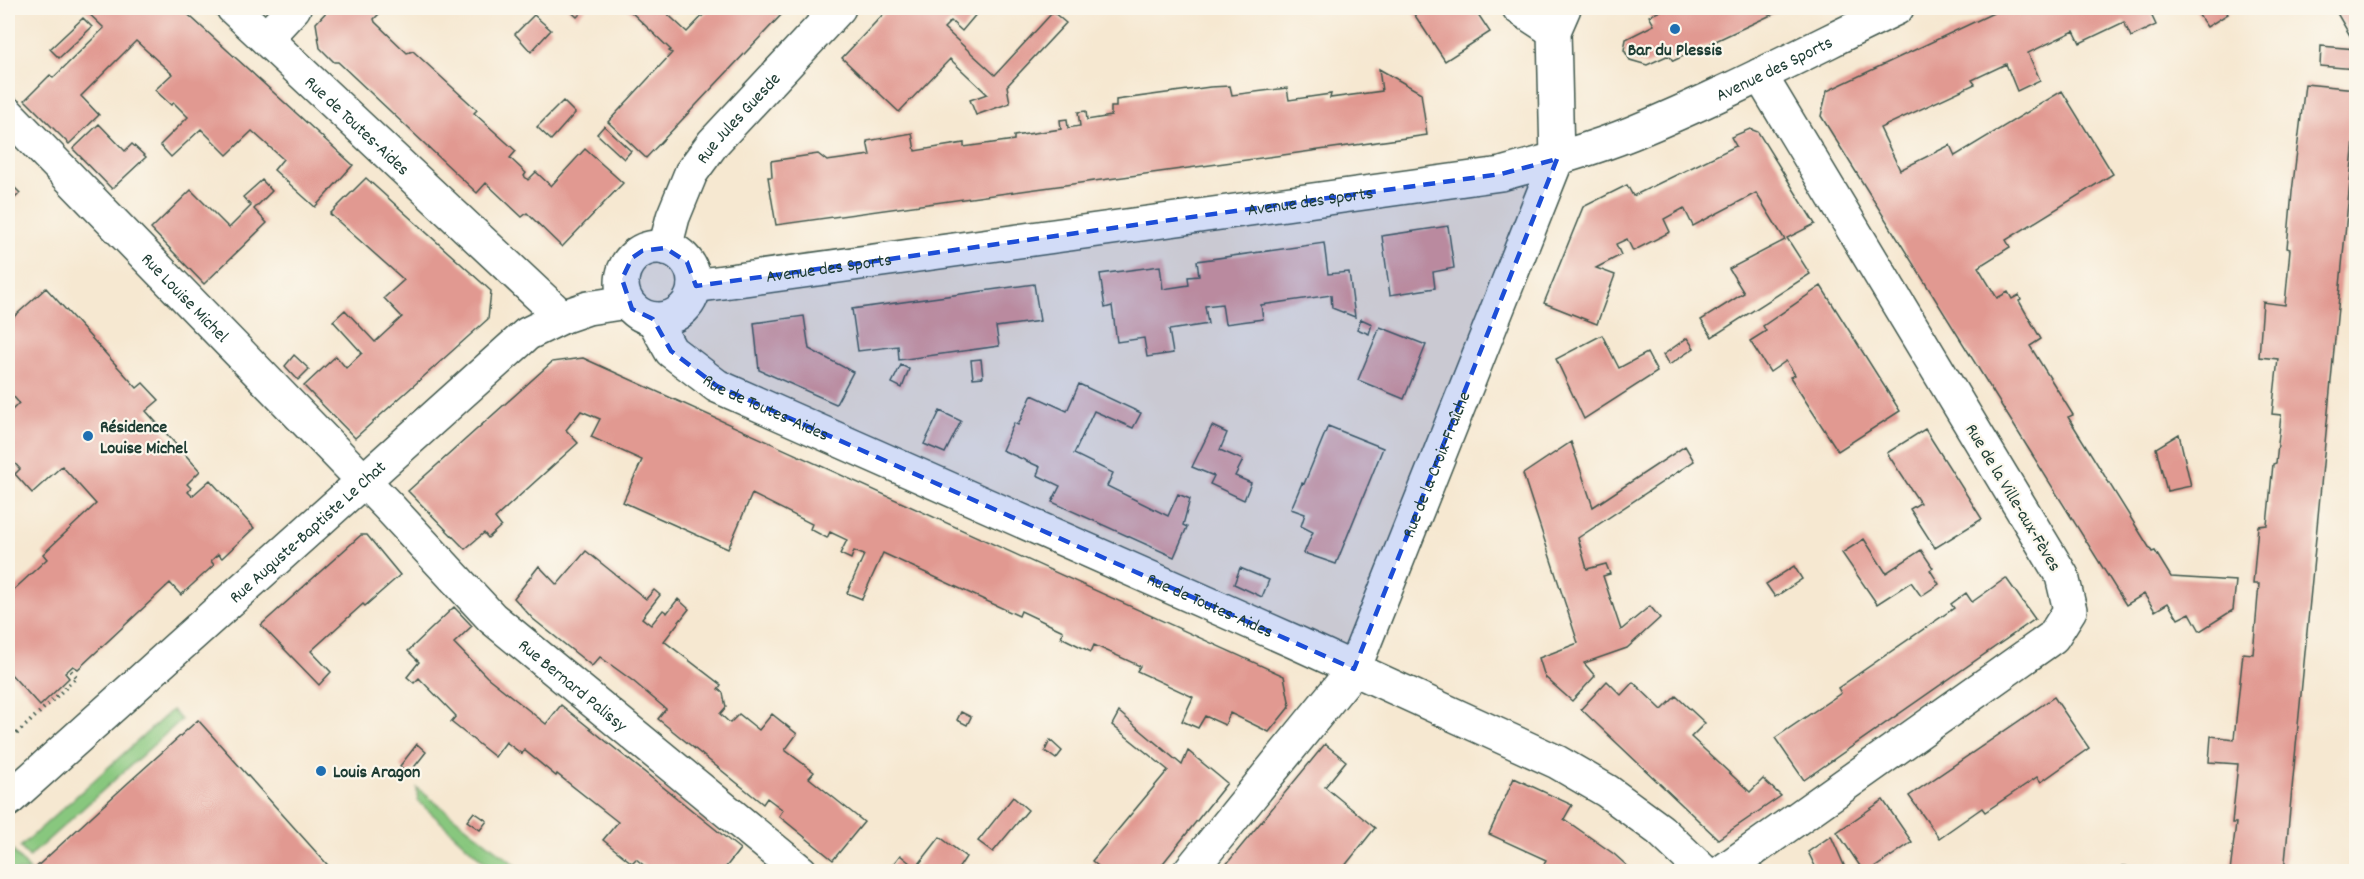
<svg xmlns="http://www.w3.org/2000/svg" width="2364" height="879" font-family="Dekko,sans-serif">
	<rect width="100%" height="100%" fill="#fbf7ec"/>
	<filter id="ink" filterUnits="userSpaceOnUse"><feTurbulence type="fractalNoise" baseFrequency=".0167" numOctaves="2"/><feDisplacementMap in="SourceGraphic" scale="12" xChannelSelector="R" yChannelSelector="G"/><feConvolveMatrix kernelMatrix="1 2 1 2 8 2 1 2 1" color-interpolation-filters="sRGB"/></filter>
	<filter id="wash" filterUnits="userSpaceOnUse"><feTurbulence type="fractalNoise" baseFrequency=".008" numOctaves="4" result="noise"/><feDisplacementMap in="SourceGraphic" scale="24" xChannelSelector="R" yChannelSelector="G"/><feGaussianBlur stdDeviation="1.35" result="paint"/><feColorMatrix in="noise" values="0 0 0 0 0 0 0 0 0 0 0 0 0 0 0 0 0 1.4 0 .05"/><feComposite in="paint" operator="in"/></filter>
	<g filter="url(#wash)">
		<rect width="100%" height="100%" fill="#f6e8d1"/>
		<path fill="#88c77e" stroke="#548259" stroke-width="1.5" d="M172,710L181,720L29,857L20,847Z
			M417,788L523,871H494L418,801Z
			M13,851L30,871H8V856Z"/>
		<g id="blocks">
			<path fill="#e19991" d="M83,8H181L353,165L315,207L274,170L283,159L252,131L227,155L201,129L171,157L160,145L188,117L174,103L171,105L155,90L172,74L136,41L81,96L99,115L69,144L25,100L50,75L53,78L104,28Z
				M330,8H385L374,19L375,22L407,53L413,51L477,110L474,113L516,151L510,158L526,173L524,176L528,180L536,172L551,186L585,149L623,183L562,247L527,213L522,217L486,183L477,193L338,62H334L320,48L316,23Z
				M567,8H586L577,17Z
				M627,8H661L687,32L710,8H775L782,14L646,158L608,122L672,53L669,51L671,50Z
				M889,8H974L978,12L962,31L951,21L944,28L995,75L1053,12L1066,23L1007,86L1010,103L976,115L970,100L987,94L950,59L899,112L842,58Z
				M1410,8H1474L1490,32L1445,61Z
				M1667,8H1786L1673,61L1669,55L1647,65L1630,60L1624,50L1626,39L1654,25L1649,16Z
				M2004,8H2148L2156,25L2131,37L2124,22L2080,43L2074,31L2028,53L2040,80L2017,91L2006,64L1972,80L1975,84L1880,128L1900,170L1950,145L1955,156L2062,91L2113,174L2006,240L2010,247L1978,267L1997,298L2008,292L2012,299L2019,295L2021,300L2019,301L2041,339L2030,346L2073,415L2068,417L2152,552L2155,551L2171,577L2236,581L2233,610L2200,631L2190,613L2178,619L2168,603L2155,611L2144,594L2126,605L1821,116L1827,91Z
				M2194,8H2224L2228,14L2207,27Z
				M2334,8H2356V46Z
				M534,15L551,30L531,52L515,34Z
				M83,18L92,27L59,58L50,49Z
				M2321,46L2356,49V69L2320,66Z
				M1379,69L1421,93L1427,135L776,225L768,177H772L771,161L818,154L827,161L870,155L867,141L912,133L915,151L964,143V147L1014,140V136L1061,129L1060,120L1067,119L1068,128L1080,126L1078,112L1086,111L1087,120L1111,116V107H1116V100L1210,87L1230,86L1232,95L1287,88L1289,100L1331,94L1330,98L1382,91Z
				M2305,84L2356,89V119L2284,872H2230L2236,823H2232L2238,764L2209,762L2211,736L2234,739L2243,653L2253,654L2259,584H2253L2258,526L2267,525L2273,464L2276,463L2281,415L2272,414L2278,359L2259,357L2263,302L2285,305L2290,249L2287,248L2292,192Z
				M563,101L575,113L551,140L537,127Z
				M99,124L125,151L132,144L146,157L112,189L73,149Z
				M604,126L631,151L624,159L597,134Z
				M1750,129L1758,132L1815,224L1787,238L1810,274L1712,337L1701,320L1744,293L1729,269L1785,240L1756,193L1693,226L1684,208L1664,219L1670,232L1633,251L1627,239L1616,244L1621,255L1596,268L1615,275L1597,324L1544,303L1583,207L1627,185L1633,196L1736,146L1731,137Z
				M366,178L491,291L488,319L355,438L304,386L336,356L346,368L362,353L333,321L345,310L375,342L402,317L384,298L404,280L330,214Z
				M262,180L272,191L254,209L267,223L204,284L151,229L191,190L229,228L251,206L243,197Z
				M8,181L20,193L8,205Z
				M1448,226L1454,268L1433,272L1435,288L1390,295L1382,236Z
				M1324,243L1328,274L1349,272L1355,317L1332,308L1331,295L1261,305L1263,319L1225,324L1222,304L1205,306L1208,324L1169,330L1173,353L1147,357L1144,338L1117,342L1112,306L1105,308L1100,274L1160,266L1163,289L1189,285L1188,277L1199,276L1197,261Z
				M1034,284L1040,321L996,327L999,346L899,360L898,346L858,351L852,309Z
				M1821,286L1900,411L1838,451L1790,377L1795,375L1786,361L1770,372L1750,341L1766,331L1763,326Z
				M46,288L137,388L143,383L159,400L146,411L200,471L187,484L191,488L188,492L192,496L210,480L254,528L222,558L218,554L211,561L214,565L181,595L170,583L78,669L73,666L65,673L69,678L40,706L8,671V595L47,559L43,554L96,504L62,466L32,493L15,474L20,469L10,458L8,460V414L19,403L8,390V322Z
				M804,316L809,349L853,372L836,404L759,370L754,323Z
				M1361,319L1372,324L1369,334L1357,329Z
				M1380,327L1426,345L1404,399L1358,380Z
				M1602,335L1619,368L1647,353L1657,372L1584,419L1556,359Z
				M1687,338L1694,348L1669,365L1663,355Z
				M294,355L309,369L298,380L285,366Z
				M583,358L1284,676L1290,706L1269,732L1230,713L1225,725L1205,716L1198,728L1182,721L1193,697L1137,671L1140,666L1094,645L1091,652L1061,637L1063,631L1021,611L1019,616L883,553L862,599L847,593L864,555L854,551L851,559L840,554L847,540L830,532L827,538L810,529L812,524L752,494L728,549L623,502L642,460L591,437L600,419L581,411L566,430L578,443L495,518L501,526L488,538L484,533L465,549L408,491L552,362Z
				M981,359L983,377L973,378L971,360Z
				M901,365L909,369L902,388L892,383Z
				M1079,384L1141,413L1133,428L1094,411L1074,454L1113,473L1107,486L1168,516L1178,494L1190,499L1183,525L1187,527L1174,557L1052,502L1060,486L1037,475L1040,467L1002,450L1014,423L1018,425L1032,395L1067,411Z
				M940,411L961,421L945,453L924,444Z
				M1212,426L1227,433L1220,450L1243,460L1235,476L1251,483L1244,500L1210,484L1214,476L1192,467Z
				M1328,426L1383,448L1336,564L1304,553L1313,532L1301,526L1305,514L1291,509L1302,483L1304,484Z
				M1925,429L1982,519L1935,548L1910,509L1920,503L1887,453Z
				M2179,434L2191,486L2167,491L2156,448Z
				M1571,442L1593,507L1685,446L1694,461L1578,538L1587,569L1606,564L1610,574L1603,576L1621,630L1650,606L1660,618L1627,648L1584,663L1595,676L1572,701L1545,677L1539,658L1578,643L1523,474Z
				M361,535H367L400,575L365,606L363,604L311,651L331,672L319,685L261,625Z
				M1864,539L1886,573L1921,550L1933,568L1930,570L1939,584L1921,596L1911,582L1877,604L1842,553Z
				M586,551L646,599L654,590L660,595L642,618L651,625L663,610L667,613L678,599L689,609L664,641L721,685L718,689L723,693L726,707L720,714L730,723L739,714L759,730L772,714L797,734L785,750L814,772L809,778L864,822L833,860L779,816L783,810L767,798L763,804L658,719L666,709L633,681L600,657L592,666L533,619L514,598L539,566L557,585Z
				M1794,566L1802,579L1775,597L1766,584Z
				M1240,568L1269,580L1262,597L1234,584Z
				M2006,578L2035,619L1804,780L1775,738L1841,693L1838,688L1954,608L1951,604L1966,593L1972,602Z
				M454,607L472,626L454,643L487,677L546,724L561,705L740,849L722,872H652L636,859L632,863L603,840L618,822L557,774L556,776L524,750L522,754L506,742L495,757L451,722L456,716L419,678L414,683L407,677L419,662L408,651Z
				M1607,681L1621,695L1633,682L1662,710L1676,696L1705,723L1691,737L1750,792L1763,779L1781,796L1718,839L1581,709Z
				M2054,697L2089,748L2041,782L2037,777L1985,812L1982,808L1939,838L1909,796Z
				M961,712L971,717L967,725L957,720Z
				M1119,712L1182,765L1188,751L1227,783L1156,872H1093L1098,866L1092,861L1168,770L1112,725Z
				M198,720L334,872H31L129,782Z
				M1050,740L1062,751L1056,759L1045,751Z
				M417,744L426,752L408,775L400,766Z
				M1325,744L1346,761L1325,787L1375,828L1340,872H1220Z
				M1514,778L1572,805L1564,819L1614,854L1634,872H1541L1546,860L1489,834Z
				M1013,797L1028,810L993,852L978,841Z
				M1883,800L1912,842L1868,872H1864L1837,832Z
				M474,812L487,821L480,830L467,821Z
				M1831,836L1847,872H1818L1808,852Z
				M940,837L966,857L956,872H887L900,855L916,868Z
				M2122,866L2139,868L2138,872H2121Z"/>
		</g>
	</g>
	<g filter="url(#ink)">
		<use href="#blocks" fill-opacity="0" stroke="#3f574c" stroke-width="1.5"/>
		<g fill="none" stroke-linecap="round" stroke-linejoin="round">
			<g stroke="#3f574c" stroke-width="36">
				<g id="minor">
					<path id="s1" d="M233,8L562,317"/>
					<path d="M1519,8L1554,31"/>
					<path d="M266,38L294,8"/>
					<path id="s2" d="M8,114L388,506L492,618L801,872"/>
					<circle cx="658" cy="283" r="36"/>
					<path id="s3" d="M665,248L673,217L691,173L713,143L839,8"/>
					<path id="s4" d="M694,286L1501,174C1545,162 1590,150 1632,133C1722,96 1810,50 1897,8"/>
					<path id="s5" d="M653,319L671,351L717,386L1295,642L1557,762L1607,791L1660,830L1704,872"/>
					<path id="s6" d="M8,800L527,334L562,317L588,308L627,302"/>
					<path id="s7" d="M1189,872L1354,669L1557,159L1554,31L1564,8"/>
					<path d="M1722,872L2053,637L2070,610L2062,576L1760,75"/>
				</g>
			</g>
			<path stroke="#3f574c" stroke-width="4" stroke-dasharray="1.5 4.5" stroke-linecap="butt" d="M8,742L77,677L69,669"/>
			<use href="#minor" stroke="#fff" stroke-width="33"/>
		</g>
	</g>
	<path fill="#1d4ed8" fill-opacity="0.2" stroke="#1d4ed8" stroke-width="4.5" stroke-dasharray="12 8" stroke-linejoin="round" d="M1557,159L1354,669L717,386L671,351L653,319L632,309L622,279L632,258L642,251L665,248L687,262L696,286L1501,174Z"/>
	<g fill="#1f6fb2" stroke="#fbf7ec" stroke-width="2">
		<circle cx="1675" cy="29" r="6"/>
		<circle cx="88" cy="436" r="6"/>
		<circle cx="321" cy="771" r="6"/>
	</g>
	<g text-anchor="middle" stroke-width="4.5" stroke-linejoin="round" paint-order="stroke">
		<g font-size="18" font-weight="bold" fill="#1f3d34" stroke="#fbf7ec" text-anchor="start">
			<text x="1675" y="55" text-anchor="middle">Bar du Plessis</text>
			<text x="100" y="432">Résidence<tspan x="100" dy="21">Louise Michel</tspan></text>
			<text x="333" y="777">Louis Aragon</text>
		</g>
		<g font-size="18" fill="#1f3d34" stroke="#fbf7ec">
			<text dy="6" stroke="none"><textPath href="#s4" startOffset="1108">Avenue des Sports</textPath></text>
			<text dy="6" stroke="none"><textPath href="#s3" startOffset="152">Rue Jules Guesde</textPath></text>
			<text dy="6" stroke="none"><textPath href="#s1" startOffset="171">Rue de Toutes-Aides</textPath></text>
			<text dy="6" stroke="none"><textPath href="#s4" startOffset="622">Avenue des Sports</textPath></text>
			<text dy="6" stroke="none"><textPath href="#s4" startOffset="136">Avenue des Sports</textPath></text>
			<text dy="6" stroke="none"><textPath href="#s2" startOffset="255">Rue Louise Michel</textPath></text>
			<text dy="6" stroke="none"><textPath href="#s5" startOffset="148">Rue de Toutes-Aides</textPath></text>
			<text dy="6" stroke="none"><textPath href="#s7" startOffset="482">Rue de la Croix-Fraîche</textPath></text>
			<text transform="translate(2014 497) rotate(59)" y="6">Rue de la Ville-aux-Fèves</text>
			<text dy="6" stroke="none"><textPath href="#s6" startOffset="402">Rue Auguste-Baptiste Le Chat</textPath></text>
			<text dy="6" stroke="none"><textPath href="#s5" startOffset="634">Rue de Toutes-Aides</textPath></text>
			<text dy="6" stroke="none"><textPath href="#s2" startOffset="804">Rue Bernard Palissy</textPath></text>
		</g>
	</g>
	<rect width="2364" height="879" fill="none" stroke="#fbf7ec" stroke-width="30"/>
</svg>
